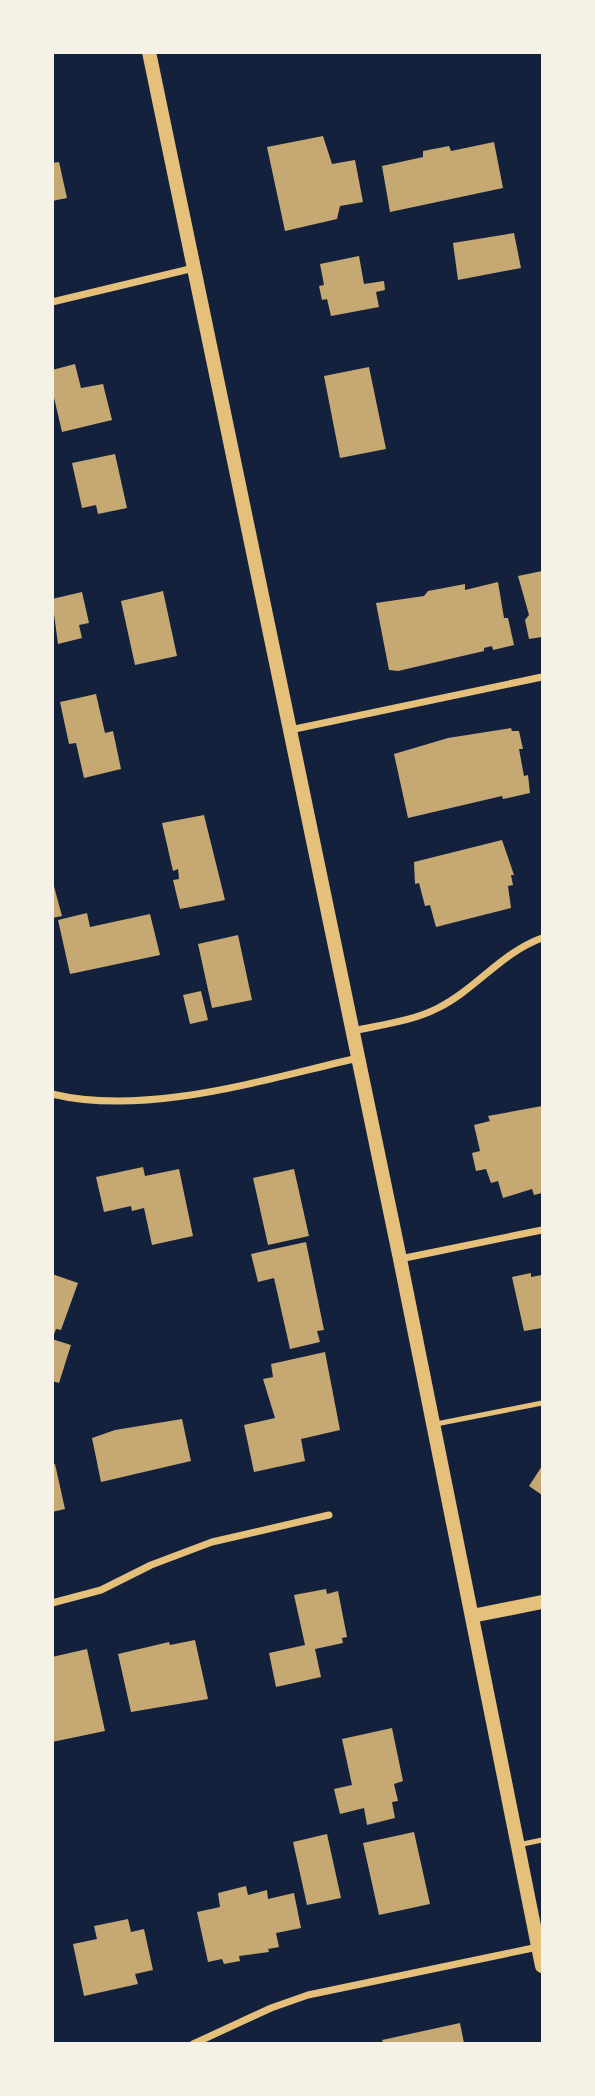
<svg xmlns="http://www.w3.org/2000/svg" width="595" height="2096" viewBox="0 0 595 2096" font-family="Lato,sans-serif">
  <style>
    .building { fill: #c6a872 }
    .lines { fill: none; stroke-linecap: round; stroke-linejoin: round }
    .service { stroke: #e5c07b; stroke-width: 5 }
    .minor { stroke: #e5c07b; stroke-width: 7 }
    .secondary { stroke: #e5c07b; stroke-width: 14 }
  </style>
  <rect width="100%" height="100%" fill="#14213d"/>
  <path class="building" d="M323,136L332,164L355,160L363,202L340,206L337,219L285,231L267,147Z
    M494,142L503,188L390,212L382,166L423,157V151L449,146L451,151Z
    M59,162L67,198L52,201V163Z
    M514,233L521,268L458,280L453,243Z
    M359,256L364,284L384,281L385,290L376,292L379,307L331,316L327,299L322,300L319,286L324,285L320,264Z
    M75,364L81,388L103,384L112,420L62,432L52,389V370Z
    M369,367L386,449L340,458L324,376Z
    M115,454L127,508L98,514L96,505L82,508L72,463Z
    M542,571V637L529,639L525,620L529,615L518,576Z
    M498,582L504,618H508L514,645L493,650L492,646L484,648V651L398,671L389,670L376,603L424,596L428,591L465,584V590Z
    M163,591L177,656L135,665L121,601Z
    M82,592L89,623L79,625L82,638L58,644L52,599Z
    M96,694L105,733L113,731L121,769L84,778L76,743L69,744L60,702Z
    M511,728L512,731H519L523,749H519L524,776L528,775L530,793L503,799L502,796L408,818L394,754L448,738Z
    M204,815L225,900L180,909L173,880L179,879L178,869L173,871L162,823Z
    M502,840L514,875H511L513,885L508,886L511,908L436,927L430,905L425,906L419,883L415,884L414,862Z
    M52,879L62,916L52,918Z
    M87,913L90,927L150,914L160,955L70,974L58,920Z
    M238,935L252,1000L212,1008L198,944Z
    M201,991L208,1020L190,1024L183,995Z
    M542,1106V1193L534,1195L532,1189L503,1198L498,1181L491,1183L486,1169L476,1171L472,1153L480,1151L474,1125L490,1121L488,1116Z
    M143,1167L145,1176L179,1169L193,1236L152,1245L144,1208L132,1211L131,1206L104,1212L96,1177Z
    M294,1169L309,1236L268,1245L253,1178Z
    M306,1242L324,1330L317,1331L320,1342L290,1349L274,1278L258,1282L251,1254Z
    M531,1273V1277L542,1275V1328L524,1331L512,1277Z
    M52,1274L78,1283L61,1330L56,1329L53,1337Z
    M52,1339L71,1345L59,1383L52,1381Z
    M325,1352L340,1430L301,1439L305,1461L254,1472L244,1425L275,1418L263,1379L273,1377L271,1364Z
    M182,1419L191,1461L101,1482L92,1438L115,1430Z
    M55,1464L65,1509L52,1512V1465Z
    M542,1466V1495L529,1486Z
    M326,1589L327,1594L338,1591L347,1637L342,1638L343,1643L315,1649L321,1677L276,1687L269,1653L305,1645L294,1595Z
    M195,1640L208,1699L131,1712L118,1654L169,1642L170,1645Z
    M87,1649L105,1731L52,1742V1657Z
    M392,1728L403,1781L394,1784L398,1801L392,1802L395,1818L367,1825L364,1808L340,1814L334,1789L352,1785L342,1739Z
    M414,1832L430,1904L379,1915L363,1843Z
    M327,1834L341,1898L307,1905L293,1842Z
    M246,1886L248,1895L267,1890L268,1899L294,1893L301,1928L276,1933L279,1947L268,1949L269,1952L239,1956L240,1961L224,1964L222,1959L208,1962L197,1912L220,1907L218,1893Z
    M128,1919L131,1932L144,1929L153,1970L135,1974L138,1984L84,1996L73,1944L97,1939L94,1926Z
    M460,2023L464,2043H383L382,2040Z"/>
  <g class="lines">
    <path class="service" d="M436,1424L542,1403
      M518,1845L542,1840"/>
    <path class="minor" d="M52,302L194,268
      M290,730L542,677
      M353,1031C380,1025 413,1021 438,1008C476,989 501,953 542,938
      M52,1094C147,1117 265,1079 358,1058
      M400,1259L542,1230
      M52,1603L101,1590L151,1565L212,1542L329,1515
      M193,2044L271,2008L308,1995L538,1947"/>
    <path class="secondary" d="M149,52L400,1259L542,1966
      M472,1616L542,1602"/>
  </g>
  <rect width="595" height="2096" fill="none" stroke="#f6f1e7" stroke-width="108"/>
</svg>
